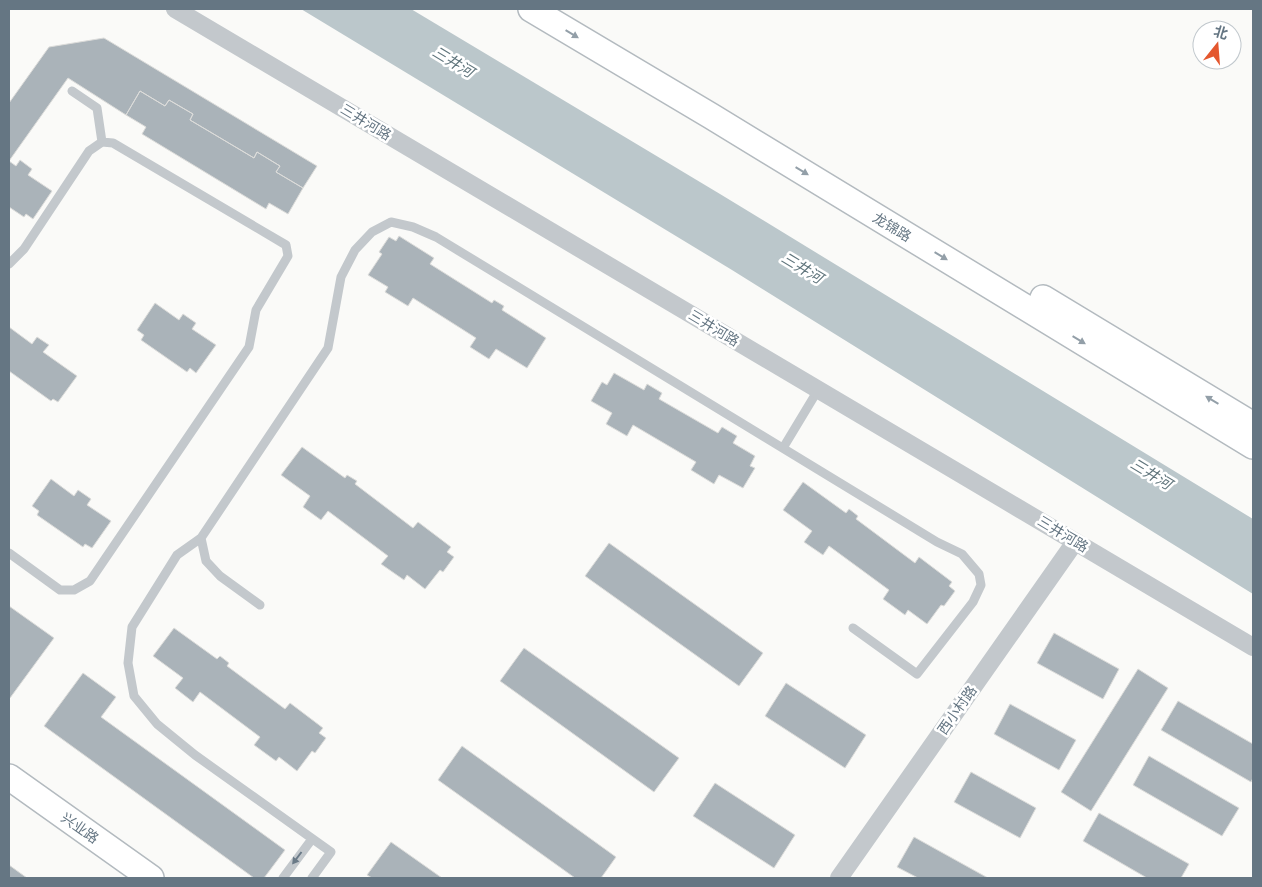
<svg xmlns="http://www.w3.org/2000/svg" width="1262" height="887" viewBox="0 0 1262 887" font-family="'Titillium Web','Noto Sans SC',sans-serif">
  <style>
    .water { fill: #bbc7cb }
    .building { fill: #aab3b9; stroke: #dcdcda }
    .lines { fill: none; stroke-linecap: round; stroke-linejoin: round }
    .secondary-casing { stroke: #b3babf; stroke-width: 28 }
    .lane { stroke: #c3c8cc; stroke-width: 9 }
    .street { stroke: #c3c8cc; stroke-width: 18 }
    .secondary { stroke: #fff; stroke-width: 25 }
    .oneway { fill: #939fa8 }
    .oneway2 { fill: #6a7a87 }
    .labels { text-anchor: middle; stroke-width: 5; stroke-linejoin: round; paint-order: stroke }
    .street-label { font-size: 14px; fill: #657683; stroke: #fff }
    .water-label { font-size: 15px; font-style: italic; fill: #60757c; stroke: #fff }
  </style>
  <rect width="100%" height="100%" fill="#fafaf8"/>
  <path class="water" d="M301,9H411L720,194L1253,519V594L732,270Z"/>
  <path class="building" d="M104,38L317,166L303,188L276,172L280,166L257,152L254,158L190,120L193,114L169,100L165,106L140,91L126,115L68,78L9,161V103L49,47Z
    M140,91L165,106L169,100L193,114L190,120L254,158L257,152L280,166L276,172L303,188L288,214L269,203L266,209L142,134L146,127L126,115Z
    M20,160L32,169L28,175L52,191L33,219L26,214L24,217L9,207V161L16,166Z
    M399,236L434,258L430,264L492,303L494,300L504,306L502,310L546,338L527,368L496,349L489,359L470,347L476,338L413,298L408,306L385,292L388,287L368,275L382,254L379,252L389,237L396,241Z
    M155,303L179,320L183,314L196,323L192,329L216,345L196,373L190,368L187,372L141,340L144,335L137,330Z
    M9,327L32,344L37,337L49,345L43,352L77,376L58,402L53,399L51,401L9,371Z
    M614,373L644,390L647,384L662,393L659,399L718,433L722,427L737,436L733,443L755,456L750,466L755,468L743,488L719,475L714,484L691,470L696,462L633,425L627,436L606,424L612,413L591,401L602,382L607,385Z
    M302,447L345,478L347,475L357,481L355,484L413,528L418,522L451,547L447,552L454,557L443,572L440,570L425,589L407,575L404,580L381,564L388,556L328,511L321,520L303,507L310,496L281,475Z
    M51,479L74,496L78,490L91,499L87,505L111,521L92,548L85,544L83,547L37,515L39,511L32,506Z
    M803,482L846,513L849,509L858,516L856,519L915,563L919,557L952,582L949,586L955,591L944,606L941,605L927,624L908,610L905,615L883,599L889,590L829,546L823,555L804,542L812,531L783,510Z
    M609,543L763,653L739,686L585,576Z
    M9,606L54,638L10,698L9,697Z
    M174,628L217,659L220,656L229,663L227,666L285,709L290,703L323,728L319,733L326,738L315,753L312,751L297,771L279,757L276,761L254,745L260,737L200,692L193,702L175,688L183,678L153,656Z
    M1054,633L1119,669L1103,699L1037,663Z
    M524,648L679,758L654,792L500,681Z
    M1138,669L1168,688L1091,811L1061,792Z
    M83,673L116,697L101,717L285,850L264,878H254L44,726Z
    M786,683L866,735L845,768L765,716Z
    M1178,701L1253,744V778L1251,782L1161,730Z
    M1010,704L1076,740L1059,770L994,734Z
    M462,746L616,857L601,878H575L438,780Z
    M1149,756L1239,808L1222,836L1133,785Z
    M971,772L1036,808L1020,838L954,802Z
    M715,783L795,835L774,868L693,816Z
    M1099,813L1189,864L1181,878H1147L1083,841Z
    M914,837L988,878H918L897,867Z
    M391,842L442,878H372L367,875Z
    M9,865L27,878H9Z"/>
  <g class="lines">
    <defs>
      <path id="secondary" d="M531,9L711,116L1253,446
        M1043,298L1253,425
        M9,777L151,878"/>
    </defs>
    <use href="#secondary" class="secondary-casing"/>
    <path class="lane" d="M72,91L97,108L102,142
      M9,264L24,249L89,151L102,142L113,143L286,245L288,256L256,310L249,347L90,581L74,590H60L9,553
      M783,448L818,390
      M201,538L206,561L220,576L260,605
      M283,878L312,839
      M312,878L331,852L195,755L157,724L134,696L128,663L132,627L177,555L201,538L328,348L341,277L355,250L372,232L391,222L413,227L436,237L937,542L962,554L979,574L981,585L973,602L917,674L853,628"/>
    <path class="street" d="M175,9L1253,647
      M839,878L1075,542"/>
    <use href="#secondary" class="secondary"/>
  </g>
  <defs><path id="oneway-solid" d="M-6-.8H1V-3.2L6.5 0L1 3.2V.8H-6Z" transform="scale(1.25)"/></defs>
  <g class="oneway">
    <use href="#oneway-solid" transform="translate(572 34) rotate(31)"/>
    <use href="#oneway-solid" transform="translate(802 171) rotate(31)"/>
    <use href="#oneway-solid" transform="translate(941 256) rotate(31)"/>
    <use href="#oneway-solid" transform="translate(1079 340) rotate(31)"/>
    <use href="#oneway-solid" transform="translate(1212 400) rotate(-149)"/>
  </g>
  <use class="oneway2" href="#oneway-solid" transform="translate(297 858) rotate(127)"/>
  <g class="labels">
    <g class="street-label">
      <text transform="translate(366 122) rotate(31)" y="5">三井河路</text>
      <text transform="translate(892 227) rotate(31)" y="5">龙锦路</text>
      <text transform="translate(714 328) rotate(31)" y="5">三井河路</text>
      <text transform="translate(1063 534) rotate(31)" y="5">三井河路</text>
      <text transform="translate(957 710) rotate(-55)" y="5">西小村路</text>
      <text transform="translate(80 828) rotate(35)" y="5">兴业路</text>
    </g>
    <g class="water-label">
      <text transform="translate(453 62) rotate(31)" y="5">三井河</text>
      <text transform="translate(802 268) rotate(31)" y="5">三井河</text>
      <text transform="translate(1151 474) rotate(31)" y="5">三井河</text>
    </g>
  </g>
  <rect width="1262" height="887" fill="none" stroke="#657683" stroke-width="20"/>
  <g transform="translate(1217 45) rotate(17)"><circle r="24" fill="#ffffff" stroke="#c1c8cd"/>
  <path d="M0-4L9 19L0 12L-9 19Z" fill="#e4572e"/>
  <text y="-8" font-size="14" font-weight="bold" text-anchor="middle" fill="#657683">北</text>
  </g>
</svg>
